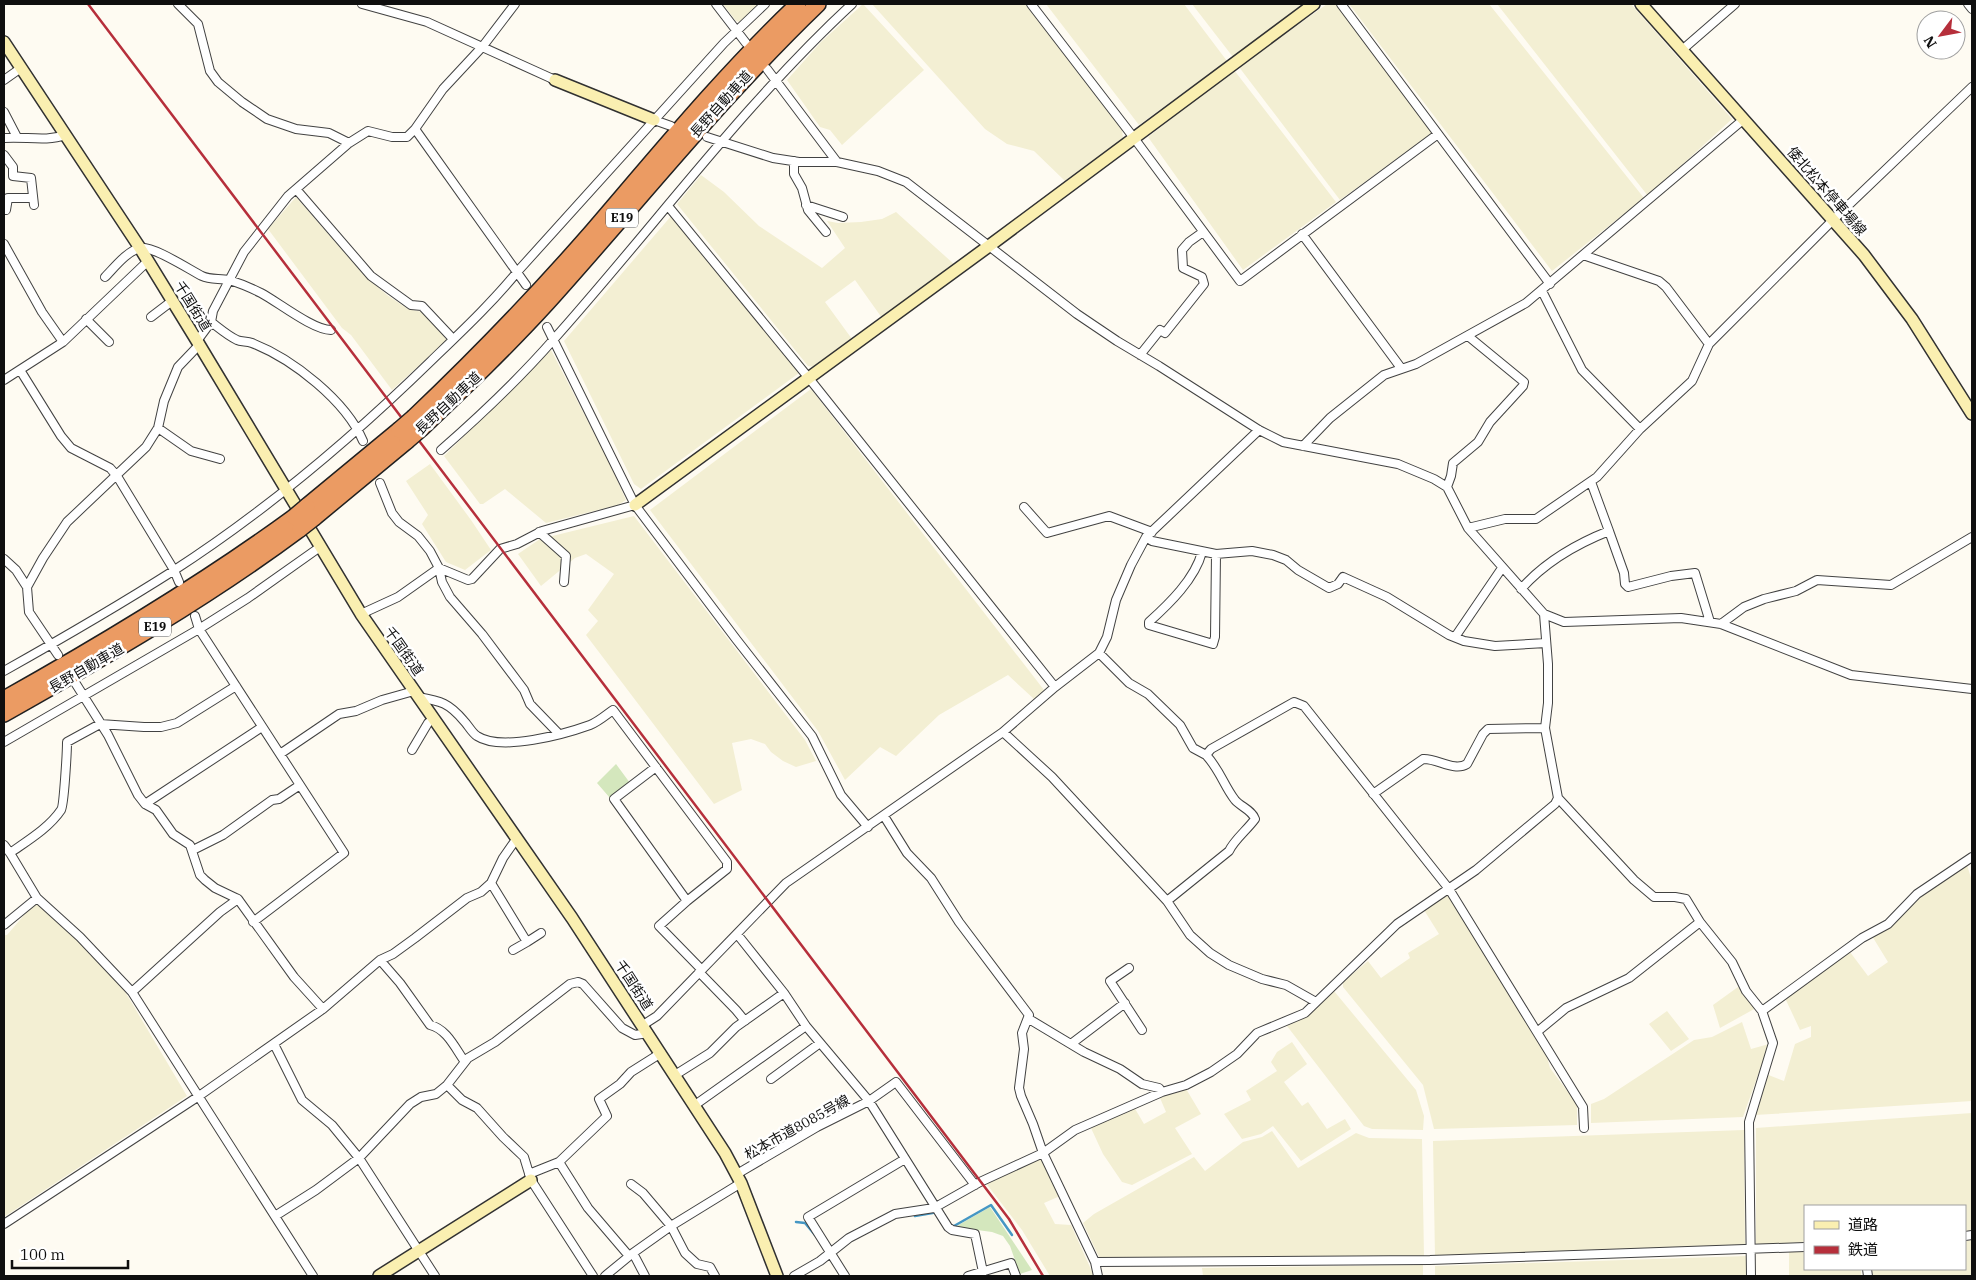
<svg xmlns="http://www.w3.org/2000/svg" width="1976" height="1280" viewBox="0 0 1976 1280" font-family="'IBM Plex Serif','Noto Sans JP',serif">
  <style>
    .farmland { fill: #f3efd3 }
    .green { fill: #d4e7bd }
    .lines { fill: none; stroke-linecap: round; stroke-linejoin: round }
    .stream { stroke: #4597c4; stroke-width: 2.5 }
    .street-casing { stroke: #424242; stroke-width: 10 }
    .secondary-casing { stroke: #313131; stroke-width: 14 }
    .highway-casing { stroke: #202020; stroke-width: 18 }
    .street { stroke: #fff; stroke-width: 8 }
    .secondary { stroke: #faefb1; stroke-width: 11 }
    .highway { stroke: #eb9b63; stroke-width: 15 }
    .rail { stroke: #b62f3b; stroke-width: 2.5 }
    .highway-bridge-casing { stroke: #202020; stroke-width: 18; stroke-linecap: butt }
    .highway-bridge { stroke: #eb9b63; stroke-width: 15 }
    .labels { text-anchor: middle; stroke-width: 5; stroke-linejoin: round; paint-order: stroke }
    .shield { fill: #fff; stroke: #575757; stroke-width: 1 }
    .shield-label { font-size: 12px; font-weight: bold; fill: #0f0f0f }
    .street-label { font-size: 14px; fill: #0f0f0f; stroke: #fff }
  </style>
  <rect width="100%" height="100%" fill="#fefbf2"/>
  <path class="farmland" d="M723,4H758L740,22L736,21Z
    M863,4L924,70L842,145L830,130L820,127L787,80L821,42Z
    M872,4H1025L1122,130L1123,138L1065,181L1034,151L1007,144L985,129Z
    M1046,4H1184L1227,61L1139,125Z
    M1192,4H1306L1233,57Z
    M1327,4H1336L1432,133L1340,200L1239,67Z
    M1349,4H1489L1644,198L1552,271Z
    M1497,4H1631L1732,119L1648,196Z
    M1234,70L1336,202L1243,270L1148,137Z
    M701,175L724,192L759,226L822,268L845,248L827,221L838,223L861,222L882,219L896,212L955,265L882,318L855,280L825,302L852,339L814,367L808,366L677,204Z
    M296,197L364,275L387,295L408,309L422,312L447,340L392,390L351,335L342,328L268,229Z
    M672,215L799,373L641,489L634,484L564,341Z
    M551,350L610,464L626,500L618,505L546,523L505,489L483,504H480L444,456Z
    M811,389L1044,690L1034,699L1008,675L939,715L896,756L880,747L845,780L818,731L650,510Z
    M430,464L471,520L491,550L465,570L446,562L422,524L428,515L406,481Z
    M634,516L805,740L816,761L796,767L783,761L771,752L765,744L751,739L732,743L742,790L714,804L586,635L598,621L588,610L614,574L586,554L575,558L541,586L518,554L540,539Z
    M1967,865L1972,881V1101L1755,1115L1766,1074L1784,1081L1795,1044L1811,1037V1026L1800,1030L1785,998L1850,952L1868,976L1888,962L1872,936L1890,927L1921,897Z
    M1449,894L1546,1053L1550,1068L1577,1104V1125L1434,1129L1423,1085L1343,987V982L1368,961L1381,978L1410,958L1408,953L1439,934L1424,910Z
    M37,900L117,978L187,1096L4,1217V935H7Z
    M1738,987L1756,1008L1720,1028L1713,1005Z
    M1334,991L1416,1090L1424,1116L1423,1130L1372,1129L1364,1126L1287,1026L1288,1023L1307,1015Z
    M1667,1011L1689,1039L1671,1051L1649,1024Z
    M1742,1022L1751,1049L1769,1044L1743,1117L1591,1123V1104L1604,1099L1694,1040L1712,1037Z
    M1292,1042L1307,1064L1284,1082L1302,1106L1308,1102L1327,1129L1345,1119L1351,1129L1301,1161L1273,1126L1261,1134L1242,1139L1224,1114L1251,1100L1246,1091L1277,1071L1271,1062L1277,1052Z
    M1185,1087L1201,1114L1175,1128L1192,1154L1132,1185L1122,1182L1103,1154L1091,1128L1134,1107L1144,1124L1166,1112L1160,1098Z
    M1972,1113V1230L1965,1231V1206H1805V1242L1756,1245V1128Z
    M1744,1130L1745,1246L1435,1257L1433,1141Z
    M1272,1131L1298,1168L1356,1133L1369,1138L1422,1139L1424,1257H1099L1083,1223L1094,1214L1194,1157L1205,1171L1243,1142L1262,1137Z
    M1042,1158L1060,1196L1044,1203L1055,1224L1071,1225L1094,1276H1050L1022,1230L985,1182Z
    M1972,1240V1276H1873L1872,1269H1965V1241Z
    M1789,1251H1805V1269H1861V1276H1789Z
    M1747,1256V1276H1435V1266Z
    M1423,1265V1276H1203L1202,1268Z"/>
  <path class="green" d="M616,764L630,783L610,798L597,783Z
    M990,1207L1032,1270L1020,1274L1010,1246L1003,1236L992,1232L955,1227Z"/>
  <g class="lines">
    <path class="stream" d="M913,1213L915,1216L938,1212
      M796,1222L805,1223L815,1235L816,1234
      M950,1226H954L991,1205L1012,1235"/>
    <defs>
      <path id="street" d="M178,4L198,24L210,71L218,82L242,102L267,119L296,129L329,133L349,143
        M362,4L427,22L555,80
        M716,4L746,43
        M1031,4L1134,138L1240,281L1438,134
        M1341,4L1550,284
        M1968,4L1972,9
        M1682,50L1735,4
        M767,69L837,162
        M4,80L21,68
        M4,112L17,137
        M654,120L671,126
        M415,129L526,285
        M707,137L773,158L799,162H837L878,171L906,182L1077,314L1117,341L1159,366L1259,430L1283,442L1398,464L1434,479L1447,487L1468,528L1544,614L1564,622L1681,618L1721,624L1851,675L1972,689
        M4,138C24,136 46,142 65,135
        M4,155L13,167V176L31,178L34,205
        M794,161V174L802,188L808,210L826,232
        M296,189L371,276L411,305L422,306L453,339
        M806,205L843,217
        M668,206L808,377L1055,687
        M6,210L8,198H33
        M1302,234L1401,368
        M4,244L42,312L63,342
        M1583,255L1659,281L1666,287L1709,344
        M105,277C114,268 127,251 140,248C152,245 190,270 202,276C210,280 220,278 229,280C239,283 251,288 261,293C278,302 313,330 331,330
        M1542,291L1582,370L1640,429
        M151,317L172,301
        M86,319L109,342
        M211,322C219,328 228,336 237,340C241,342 247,341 252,343C293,359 346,401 363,441
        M547,327L635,505L736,639L812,736L841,795L868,827
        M197,341L211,322L213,311L244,252L288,196L349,143L368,131L392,137H407L415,129L443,89L483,46L515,4
        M1140,355L1160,330L1165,333L1204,284L1202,277L1183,268L1182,250L1189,242L1203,232
        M20,370L61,436L71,448L110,468L117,476L174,570L179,582
        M4,380L63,342L148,261
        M158,428L191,451L220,459
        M1303,446L1330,418L1384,375L1416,364L1526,303L1744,119
        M441,450C481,415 519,379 554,339C654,227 742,106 852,4
        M1591,482L1609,531
        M380,483L392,513L399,522L418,536L430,551L439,568L442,582L450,597L482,634L524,690L530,704L558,733
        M1447,487L1451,476L1453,463L1478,442L1490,422L1523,386L1524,382L1468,336
        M1024,507L1047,533L1109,516L1152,532
        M1468,528L1505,519H1536L1597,477L1640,429L1692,381L1709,344L1833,220L1972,87
        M539,532L566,556L564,582
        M1146,537L1152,541L1216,554L1252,551L1273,555L1286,560L1298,570L1329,588L1338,584L1343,577L1387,597L1449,635L1464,641L1495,646L1546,643
        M1202,552C1195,579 1169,604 1149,622V625L1213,644L1215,637L1216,554
        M4,559L16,570L27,587L29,612L58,655
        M27,587L43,558L67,522L146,447L158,428L164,401L178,367L200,344
        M1521,589C1545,562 1576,544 1609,531L1624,573L1625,584L1628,587L1671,576L1695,573L1710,622
        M361,614L398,597L439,568L468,580L472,579L500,549L517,544L542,531L635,505
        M195,616L199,629L344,853L253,922
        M1721,624L1744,607L1764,599L1796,591L1817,580L1891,585L1972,537
        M1455,637L1502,568
        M1099,653L1129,683L1148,694L1180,725L1193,748L1206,755L1211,749L1294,702L1304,706L1449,889L1583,1107L1584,1128
        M4,671C61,639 118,606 173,571C266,511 352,438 431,361C461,332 491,304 518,271L724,43L765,4
        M76,684L108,735L138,795L145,804L156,810L173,834L190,845L200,875L205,880L215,888L238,899L294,977L323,1009
        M418,697C441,701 449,703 464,721C468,725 472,733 477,736C501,752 565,734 590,725C598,722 606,715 613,710L727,862V869L687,901L659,926L701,969
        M1003,732L1052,777L1167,901L1190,935L1210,953L1229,965L1262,979L1286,985L1316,1002
        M4,742L199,629L248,598L320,547
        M412,750L428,723L433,719
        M280,754L339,714L356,711L382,700L414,691
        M656,767L614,799L687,901
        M1373,794L1423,759C1437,758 1454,772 1467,764L1483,734L1488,729L1545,728
        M1558,798L1634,880L1654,897H1675L1686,899L1700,922L1732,962L1746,991L1762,1011L1773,1043L1749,1122L1751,1276
        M145,804L262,727
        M884,816L907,853L931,878L959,922L1029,1015L1022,1033L1024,1049L1019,1088L1021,1096L1033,1124L1043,1153L1095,1262L1098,1276
        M4,845L10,853L37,898L80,937L132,992L313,1276
        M193,850L223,835L272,800L279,799L300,785
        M10,853C27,841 49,828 61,810C64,806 67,751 67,742L100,724L144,727H161L177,723L236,686
        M491,883L527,942L513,950
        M1167,901L1229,851C1234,840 1247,830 1255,819C1252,810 1241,807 1235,800C1224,786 1220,770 1206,755
        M4,925L37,898
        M737,934L784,993L806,1026L869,1101L948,1227L952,1230L975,1234L983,1272
        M527,942L541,933
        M380,960L400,983L430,1025C447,1029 455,1048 465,1062
        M1129,968L1110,981L1142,1030
        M699,972L736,1010L745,1021
        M132,992L220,912L238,899
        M1762,1011L1862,938L1888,924L1917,894L1972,857
        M1029,1019L1084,1052L1120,1069L1142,1084L1159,1088L1162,1092
        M643,1025L657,1016L786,883L1003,732L1055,687L1099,653L1107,637L1116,600L1131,565L1146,537L1259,430
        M1537,1032L1566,1008L1629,978L1700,922
        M274,1044L302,1100L332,1125L359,1158L435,1276
        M1071,1044L1125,1003
        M675,1075L710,1053L736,1027L784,993
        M771,1079L820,1043
        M447,1085L462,1100L477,1108L503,1137L524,1157L531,1180L593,1276
        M695,1105L806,1026
        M559,1162L588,1208L629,1256
        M529,1174L559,1162L607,1116L599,1099L620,1084L631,1072L661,1053
        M737,1174L817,1127L869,1101L896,1082L975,1185
        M631,1184L643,1193L671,1226L685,1253L697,1264L710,1267L715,1276
        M275,1216L316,1190L359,1158L410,1104L421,1097L436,1094L447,1085L468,1058L495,1042L570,984L578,982L583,984L622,1028L635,1035L648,1033
        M4,1224L199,1096L323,1009L380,960L393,954L415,938L467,898L481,892L491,883L503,858L517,838
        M1965,1236L1972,1235
        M633,1253L645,1276
        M1095,1262L1430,1260L1805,1247
        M1867,1269L1868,1276
        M605,1276L633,1253L671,1226L741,1183
        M794,1276L820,1261L849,1238L895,1214L934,1208L980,1182L1043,1153L1075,1130L1162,1092L1186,1085L1211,1072L1237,1054L1257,1033L1305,1013L1397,924L1476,870L1555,804L1558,798L1545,728L1548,703V664L1544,614
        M845,1276L808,1217L905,1159
        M968,1276L1011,1263L1016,1276"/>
      <path id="secondary" d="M1641,4L1864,255L1912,319L1972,414
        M4,42L140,248L197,341L361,614L572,918L725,1153L741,1183L777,1276
        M555,80L654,120
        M635,505L989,246L1314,4
        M379,1276L531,1180"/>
      <path id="highway" d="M414,417C475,359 534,298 590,234C657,156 723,75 798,4
        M422,428C465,387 508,346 548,302C638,202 721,97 818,4
        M307,506L399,430
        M314,518L407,441
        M4,699C104,643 201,585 294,517
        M4,714C105,657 206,599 300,529"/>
    </defs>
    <use href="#street" class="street-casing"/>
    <use href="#secondary" class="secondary-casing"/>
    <use href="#highway" class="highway-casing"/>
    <use href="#street" class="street"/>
    <use href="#secondary" class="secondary"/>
    <use href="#highway" class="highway"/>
    <path class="rail" d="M88,4L1009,1219L1043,1276"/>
    <defs>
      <path id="highway-bridge" d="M399,430L414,417
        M407,441L422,428
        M294,517L307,506
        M300,529L314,518"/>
    </defs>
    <use href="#highway-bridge" class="highway-bridge-casing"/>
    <use href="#highway-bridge" class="highway-bridge"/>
  </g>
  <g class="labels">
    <g class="shield">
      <rect x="606" y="208.5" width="32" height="19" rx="4"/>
      <rect x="139" y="617.5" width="32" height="19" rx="4"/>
    </g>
    <g class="shield-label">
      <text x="622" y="222">E19</text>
      <text x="155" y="631">E19</text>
    </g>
    <g class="street-label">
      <text transform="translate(721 104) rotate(-48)" y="5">長野自動車道</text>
      <text transform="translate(1827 191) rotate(49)" y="5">倭北松本停車場線</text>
      <text transform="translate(193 306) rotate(58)" y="5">千国街道</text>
      <text transform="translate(448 403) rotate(-43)" y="5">長野自動車道</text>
      <text transform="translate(404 651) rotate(55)" y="5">千国街道</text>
      <text transform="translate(86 668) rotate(-30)" y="5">長野自動車道</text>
      <text transform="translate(634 985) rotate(57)" y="5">千国街道</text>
      <text transform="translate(797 1127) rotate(-29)" y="5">松本市道8085号線</text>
    </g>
  </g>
  <rect width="1976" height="1280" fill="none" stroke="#0f0f0f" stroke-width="10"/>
  <rect x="1804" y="1205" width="162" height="65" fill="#ffffff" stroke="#9f9f9f"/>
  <rect x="1814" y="1221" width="25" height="8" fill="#faefb1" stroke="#9f9f9f"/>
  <text x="1848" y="1230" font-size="15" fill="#0f0f0f">道路</text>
  <rect x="1814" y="1246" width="25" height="8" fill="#b62f3b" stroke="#9f9f9f"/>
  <text x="1848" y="1255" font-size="15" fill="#0f0f0f">鉄道</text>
  <g transform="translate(1941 35) rotate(238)"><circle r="24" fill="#ffffff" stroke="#9f9f9f"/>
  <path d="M0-4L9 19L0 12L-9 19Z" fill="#b62f3b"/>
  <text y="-8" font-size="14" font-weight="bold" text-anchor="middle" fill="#0f0f0f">N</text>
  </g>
  <path d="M12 1260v8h116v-8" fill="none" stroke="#0f0f0f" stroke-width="2.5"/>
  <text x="20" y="1260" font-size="15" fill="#0f0f0f" stroke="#ffffff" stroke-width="4" paint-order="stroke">100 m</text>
</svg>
